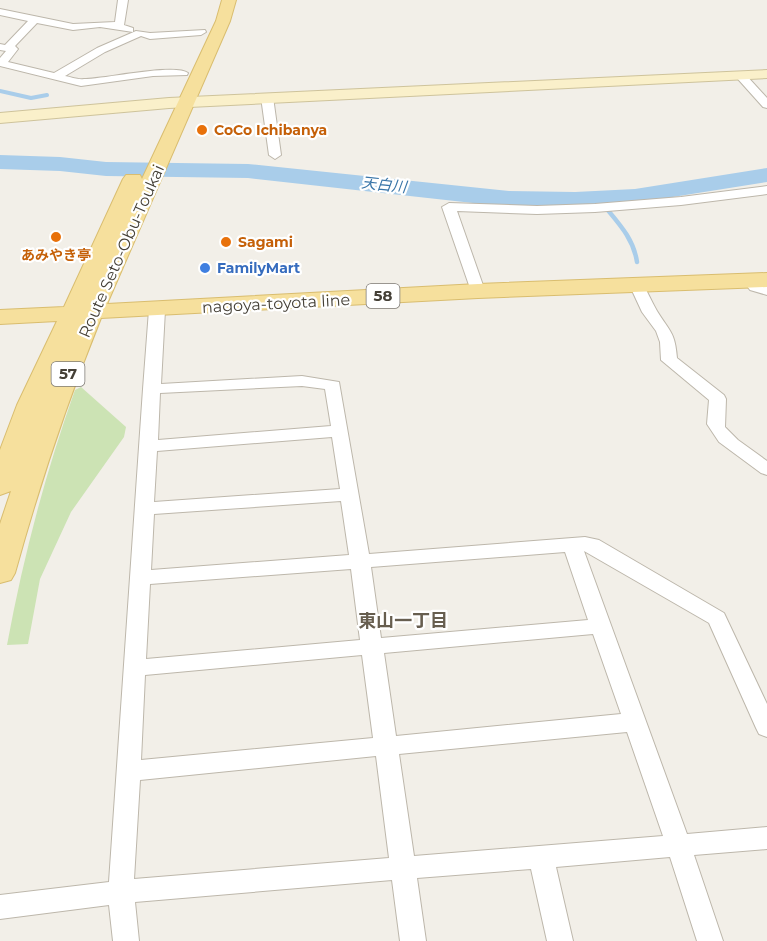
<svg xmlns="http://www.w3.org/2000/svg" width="767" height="941" viewBox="0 0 767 941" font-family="Montserrat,'Noto Sans JP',sans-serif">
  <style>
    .green { fill: #cce3b4 }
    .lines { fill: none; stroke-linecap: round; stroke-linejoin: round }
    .stream-far1 { stroke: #a9cdea; stroke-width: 4 }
    .stream { stroke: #a9cdea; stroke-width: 4.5 }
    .river { fill: #a9cdea; fill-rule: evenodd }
    .street-casing { stroke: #bdb7ab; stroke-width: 2 }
    .secondary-casing { stroke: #cec39b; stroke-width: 2 }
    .primary-casing { stroke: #d9bd6f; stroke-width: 2 }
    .street { fill: #fff; fill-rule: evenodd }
    .secondary { fill: #faf0ca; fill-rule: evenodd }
    .primary { fill: #f6e09d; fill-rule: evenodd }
    .food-dot { fill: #e8710a; stroke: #fff; stroke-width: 2 }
    .shop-dot { fill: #3f7fe0; stroke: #fff; stroke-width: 2 }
    .labels { text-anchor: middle; stroke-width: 4.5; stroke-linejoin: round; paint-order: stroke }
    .far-food-label { font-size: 14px; font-weight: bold; fill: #c56008; stroke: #fff; text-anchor: start }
    .far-shop-label { font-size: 14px; font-weight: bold; fill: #366cbe; stroke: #fff; text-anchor: start }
    .far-water-label { font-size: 15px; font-style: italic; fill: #3975a8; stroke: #fff }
    .shield { fill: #fff; stroke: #7d7973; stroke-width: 1.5 }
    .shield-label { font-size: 15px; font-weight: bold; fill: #454037 }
    .street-label { font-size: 16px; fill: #454037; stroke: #fff }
    .neighbourhood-label { font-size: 18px; font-weight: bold; fill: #675e4f; stroke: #fff }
  </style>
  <rect width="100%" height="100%" fill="#f2efe8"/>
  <path class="green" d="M81,387L126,427L124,437L71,512L40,579L28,644L7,645C23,558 45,474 75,390Z"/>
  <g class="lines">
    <path class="stream-far1" d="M0,91L31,98L47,95"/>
    <path class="stream" d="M598,198C614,219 633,235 637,262"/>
    <path class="river" d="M0,155L60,157L106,162L248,164L509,191L575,192L635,189L767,168V182L635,203L575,208L509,207L248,178L106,176L60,171L0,169Z"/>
    <defs>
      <path id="street" d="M118,0H128L124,25L133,28V32L100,27L73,30L37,23L15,46L18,49L8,62L54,73L97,48L136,31L150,33L205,30L206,32L201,35L150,39L141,36L105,52L65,76C71,77 78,80 84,79C105,79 175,63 188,73L187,75L153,76L81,86L0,66V58L6,51L0,50V44L5,45L28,21L0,15V9L73,24L115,22Z
        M741,73L745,74L767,98V108L763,107L737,78V74Z
        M267,94L273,97L281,155L275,159L269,155L261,97Z
        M767,186V194L681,205L595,212L537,214L457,211L485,291L478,295L471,291L442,207L449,203L537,206L595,204L681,197Z
        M750,277L767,286V295L750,290L743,281Z
        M636,280L641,281C647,290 651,301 657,311C670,332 675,332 677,358L724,395L726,399L725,427L738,440L767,461V475L761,473L719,442L707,424L709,400L661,360L660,342L656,331L642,312L629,284Z
        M157,305L165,310L161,384L302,376L339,382L369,554L585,537L599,540L724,613L767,704V737L759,734L756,728L709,623L584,551L687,834L767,827V849L694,855L723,941H697L670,857L556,867L573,941H547L531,869L417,878L426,941H400L392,880L135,902L139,941H113L109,905L0,919V895L109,882L143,389L149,310ZM302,386L325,389L331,426L158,440L160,393ZM332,437L340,489L154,502L157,451ZM341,501L349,555L151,570L154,514ZM565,552L588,620L381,638L371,567ZM351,569L360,640L146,659L150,584ZM593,634L621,714L396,736L384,653ZM362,655L373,738L141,760L145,675ZM627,732L663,836L414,856L399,754ZM376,756L389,858L134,879L140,780Z"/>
      <path id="secondary" d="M767,70V78L169,108L0,123V113L169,98Z"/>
      <path id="primary" d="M222,0H236L230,21L107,304L478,284L767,273V287L478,298L101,318C67,402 39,486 15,573L11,580L0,583V524L11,491L0,495V450L17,405L57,321L0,324V310L64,307L123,179L126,175H140L142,179L216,21Z"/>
    </defs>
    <use href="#street" class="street-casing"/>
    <use href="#secondary" class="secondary-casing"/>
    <use href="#primary" class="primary-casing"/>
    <use href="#street" class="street"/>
    <use href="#secondary" class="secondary"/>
    <use href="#primary" class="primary"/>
  </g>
  <g class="food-dot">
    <circle cx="202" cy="130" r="6"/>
    <circle cx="56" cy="237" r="6"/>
    <circle cx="226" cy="242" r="6"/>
  </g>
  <circle class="shop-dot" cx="205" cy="268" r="6"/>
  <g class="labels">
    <g class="far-food-label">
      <text x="214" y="135">CoCo Ichibanya</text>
      <text x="238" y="247">Sagami</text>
      <text x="56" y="260" text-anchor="middle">あみやき亭</text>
    </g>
    <g class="far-shop-label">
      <text x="217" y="273">FamilyMart</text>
    </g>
    <g class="far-water-label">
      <text transform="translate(384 185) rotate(6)" y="5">天白川</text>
    </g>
    <g class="shield">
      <rect x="366.5" y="284" width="33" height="24" rx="4.5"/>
      <rect x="51.5" y="362" width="33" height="24" rx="4.5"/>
    </g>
    <g class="shield-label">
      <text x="383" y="301">58</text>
      <text x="68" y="379">57</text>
    </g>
    <g class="street-label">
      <text transform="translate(121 251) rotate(-66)" y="6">Route Seto-Obu-Toukai</text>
      <text transform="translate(276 303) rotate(-3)" y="6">nagoya-toyota line</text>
    </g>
    <g class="neighbourhood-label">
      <text x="403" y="627">東山一丁目</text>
    </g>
  </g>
</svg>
